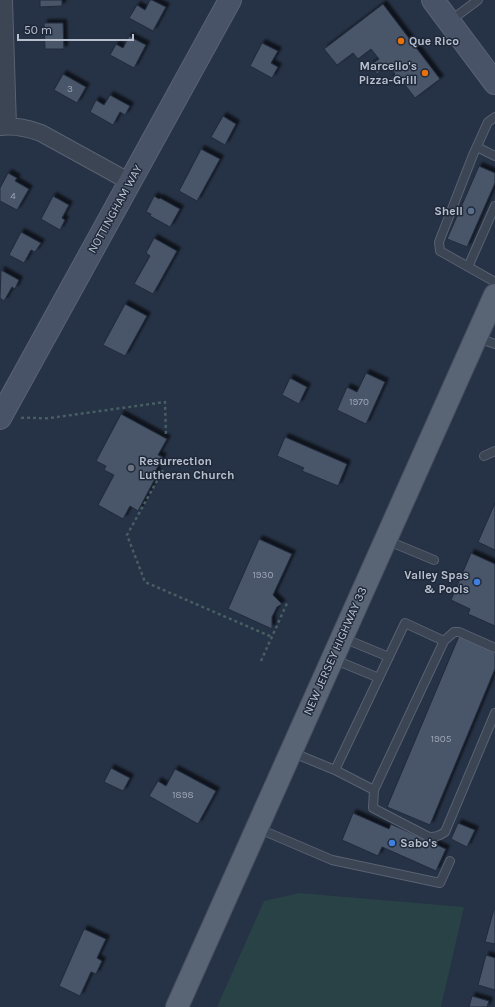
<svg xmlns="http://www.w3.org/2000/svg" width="495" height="1007" viewBox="0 0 495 1007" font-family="Karla,sans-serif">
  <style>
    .green { fill: #284246 }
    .building { fill: #485469; stroke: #212b3c; filter: url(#shadow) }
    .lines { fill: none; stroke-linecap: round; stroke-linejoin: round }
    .lane-casing { stroke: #596272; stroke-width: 10 }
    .street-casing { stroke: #596272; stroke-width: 18 }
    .secondary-casing { stroke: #596272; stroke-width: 24 }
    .primary-casing { stroke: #444d5e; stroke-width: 24 }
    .path { stroke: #475e62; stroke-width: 2.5; stroke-dasharray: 3 3; stroke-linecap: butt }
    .lane { stroke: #3b4554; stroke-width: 8 }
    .street { stroke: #3b4554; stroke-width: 16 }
    .secondary { stroke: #495368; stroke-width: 22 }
    .primary { stroke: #596474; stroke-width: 22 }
    .food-dot { fill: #e8710a; stroke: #1f293a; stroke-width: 1.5 }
    .service-dot { fill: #5c6f8a; stroke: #1f293a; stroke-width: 1.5 }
    .worship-dot { fill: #6b7280; stroke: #1f293a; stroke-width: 1.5 }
    .shop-dot { fill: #3f7fe0; stroke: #1f293a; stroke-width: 1.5 }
    .labels { text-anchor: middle; stroke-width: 3; stroke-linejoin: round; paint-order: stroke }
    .number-label { font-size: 10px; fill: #9ca5b5 }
    .poi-label { font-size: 12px; font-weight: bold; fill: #b8c0ce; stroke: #1f293a; text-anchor: start }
    .street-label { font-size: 12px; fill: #b8c0ce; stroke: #1f293a }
  </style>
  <defs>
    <filter id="shadow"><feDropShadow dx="3.5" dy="-3.5" stdDeviation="1" flood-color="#0009"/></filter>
  </defs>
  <rect width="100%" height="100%" fill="#263245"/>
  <path class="green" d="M299,893L464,907L441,1007H217L264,901Z"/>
  <path class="building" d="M40,0H62V6L40,7Z
    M150,0H152L166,7L153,31L129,18L137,5L145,10Z
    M383,4L440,79L415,98L402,81L395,86L390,79L395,74L389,65L377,74L370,65L379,59L371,49L358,59L353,53L337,65L324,49Z
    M44,23H63L64,49H45Z
    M129,36L146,45L134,68L110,55L116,44L123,48Z
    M262,43L278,51L271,63L278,67L272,78L250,66Z
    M63,74L86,87L77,103L54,90Z
    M110,95L130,106L125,115L120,112L113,125L90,112L96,100L104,105Z
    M223,116L236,124L225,145L211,137Z
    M201,149L220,159L197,201L179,191Z
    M479,166L495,173V183L467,247L447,239Z
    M8,173L17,178L15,181L29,189L17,210L0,201V188Z
    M53,196L69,205L62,218L65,220L60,230L41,219Z
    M154,196L159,199L160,198L180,209L170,227L150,216L151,214L146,212Z
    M21,232L41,243L35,252L31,250L24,263L9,255Z
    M154,238L177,251L153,294L134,284L150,256L146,253Z
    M1,270L19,280L15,289L12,287L4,301L0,298Z
    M125,304L147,316L125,356L103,345Z
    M366,373L385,382L366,424L337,410L347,387L357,392Z
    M290,378L307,387L299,404L282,395Z
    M121,414L167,439L158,455L163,457L155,472L158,473L138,511L130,506L123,519L98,505L114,475L104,470L106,466L96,461Z
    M285,437L347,464L338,486L302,471L304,468L277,456Z
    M495,503V550L478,542Z
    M259,539L292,554L273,595L282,604L277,607L272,617V629L228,609Z
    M471,553L495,564V626L468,614L470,609L451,600Z
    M459,636L495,651V669L430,825L387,807Z
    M111,768L130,778L123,791L104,782Z
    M175,769L216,791L198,824L149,796L158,781L166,786Z
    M353,813L389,829L391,824L446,849L436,871L382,847L378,856L342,840Z
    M458,823L475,830L467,847L451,839Z
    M494,909H495V944L485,942Z
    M84,929L106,939L97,958L102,961L96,974L91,972L80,996L59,986Z
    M486,955L495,958V990L478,985Z
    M472,996L489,1001L487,1007H469Z"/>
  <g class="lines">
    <defs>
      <path id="lane" d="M450,21L478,0
        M495,117L488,122L473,155L439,242L440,251L495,282
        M477,147L495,156
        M468,267L495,206
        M477,338L495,344
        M484,456L495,451
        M386,540L434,560
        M343,638L389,657
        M444,641L454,632H459L495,648
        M333,659L379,678
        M291,752L335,770L374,790L444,641L405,623L335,770
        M374,790L373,808L429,837C436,837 439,836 445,832L495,713
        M257,828L332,860L440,883L450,861"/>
      <path id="street" d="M4,0L8,126
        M0,127C15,125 27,128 41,133L130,182"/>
      <path id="secondary" d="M433,0L495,83
        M0,418L230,0"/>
      <path id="primary" d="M177,1007L495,295"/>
    </defs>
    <use href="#lane" class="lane-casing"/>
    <use href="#street" class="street-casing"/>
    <use href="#secondary" class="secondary-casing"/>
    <use href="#primary" class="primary-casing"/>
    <path class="path" d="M21,418C31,417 40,419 50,418L165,402L166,436
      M163,470L127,535L145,582L272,637
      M261,661L288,601"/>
    <use href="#lane" class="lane"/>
    <use href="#street" class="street"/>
    <use href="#secondary" class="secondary"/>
    <use href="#primary" class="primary"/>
  </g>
  <g class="food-dot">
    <circle cx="401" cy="41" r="4"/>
    <circle cx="425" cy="73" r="4"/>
  </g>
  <circle class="service-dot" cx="471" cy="211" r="4"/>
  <circle class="worship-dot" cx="131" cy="468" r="4"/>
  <g class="shop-dot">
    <circle cx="477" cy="582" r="4"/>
    <circle cx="392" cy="843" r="4"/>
  </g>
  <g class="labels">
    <g class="number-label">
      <text x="70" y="92">3</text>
      <text x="13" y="199">4</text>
      <text x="359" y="405">1970</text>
      <text x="263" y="578">1930</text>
      <text x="441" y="742">1905</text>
      <text x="183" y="798">1898</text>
    </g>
    <g class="poi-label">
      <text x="409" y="45">Que Rico</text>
      <text x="417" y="70" text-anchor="end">Marcello's<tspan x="417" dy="14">Pizza-Grill</tspan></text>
      <text x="463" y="215" text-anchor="end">Shell</text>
      <text x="139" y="465">Resurrection<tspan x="139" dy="14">Lutheran Church</tspan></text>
      <text x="469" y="579" text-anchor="end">Valley Spas<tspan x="469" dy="14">&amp; Pools</tspan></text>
      <text x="400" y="847">Sabo's</text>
    </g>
    <g class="street-label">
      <text transform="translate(115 209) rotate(-61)" y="4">NOTTINGHAM WAY</text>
      <text transform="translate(335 651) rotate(-66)" y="4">NEW JERSEY HIGHWAY 33</text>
    </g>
  </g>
  <path d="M18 34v6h115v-6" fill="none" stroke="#b8c0ce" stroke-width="2"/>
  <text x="24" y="34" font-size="12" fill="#b8c0ce" stroke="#1f293a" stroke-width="3" paint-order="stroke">50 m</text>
</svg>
